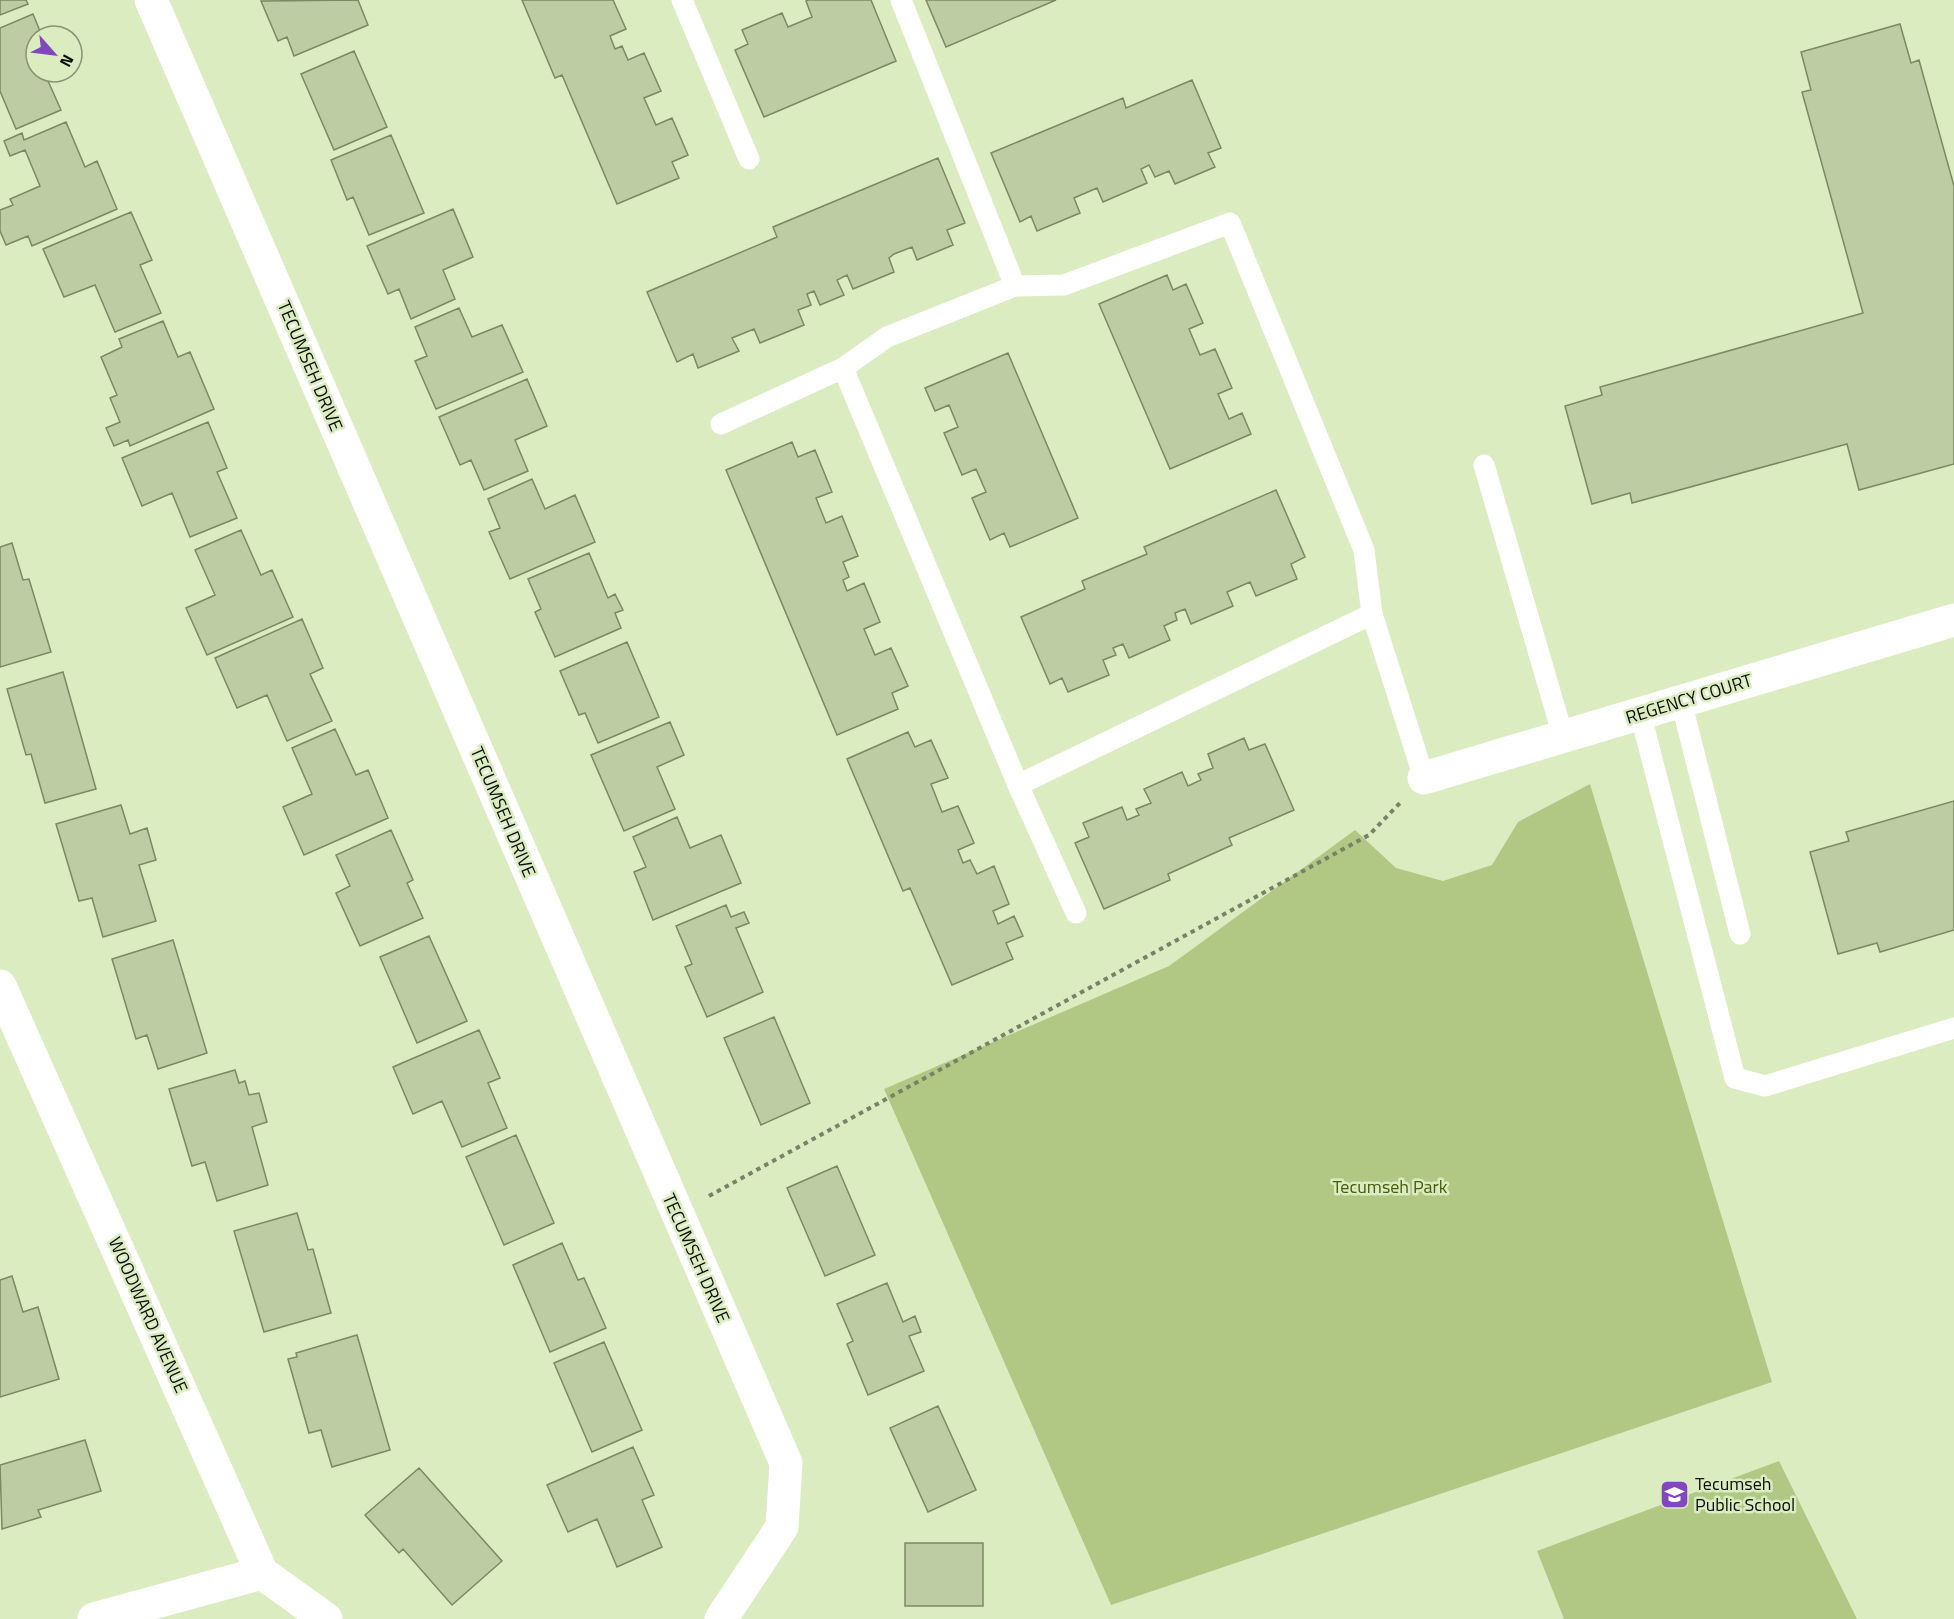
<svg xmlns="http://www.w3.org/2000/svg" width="1954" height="1619" viewBox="0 0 1954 1619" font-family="'Titillium Web',sans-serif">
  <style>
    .green { fill: #b1c884 }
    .building { fill: #bdcca2; stroke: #7b8962; stroke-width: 1.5 }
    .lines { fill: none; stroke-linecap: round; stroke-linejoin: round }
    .path { stroke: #788267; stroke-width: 4; stroke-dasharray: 4.5 4.5; stroke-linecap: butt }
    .service { stroke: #fff; stroke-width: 21 }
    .minor { stroke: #fff; stroke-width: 33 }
    .labels { text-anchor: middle; stroke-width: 5; stroke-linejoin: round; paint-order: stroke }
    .street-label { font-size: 18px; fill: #090d02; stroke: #dcecc1 }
    .park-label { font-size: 18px; fill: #475b09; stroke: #dcecc1 }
    .poi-label { font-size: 18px; fill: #090d02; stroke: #dcecc1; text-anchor: start }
  </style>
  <rect width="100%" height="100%" fill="#dcecc1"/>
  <path class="green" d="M1590,784L1772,1382L1111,1605L884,1089L1169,966L1355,830L1396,868L1443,881L1492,865L1518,822Z
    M1779,1461L1857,1619H1564L1537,1551Z"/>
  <path class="building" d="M0,0H26L28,4L0,15Z
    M358,0L368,25L294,56L287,37L278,41L261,1Z
    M522,0H613L626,29L610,36L615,49L622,46L628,60L644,53L661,91L644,98L656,125L672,118L688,155L672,162L679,178L617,204L562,75L555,78Z
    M808,0H871L896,61L764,117L735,50L748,44L742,30L782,13L788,27L812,17L806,1Z
    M926,0H1056L946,47Z
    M33,14L42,36H36V72H44L61,110L16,129L0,91V28Z
    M1900,24L1911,63L1919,60L1954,186V464L1859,490L1847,444L1632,503L1630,493L1592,504L1565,406L1602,395L1600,387L1863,313L1802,92L1811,90L1801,52Z
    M354,51L387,127L334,150L301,74Z
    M1192,80L1221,148L1208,153L1215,167L1175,184L1169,171L1155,177L1149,165L1141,169L1147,183L1103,202L1097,188L1074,198L1080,213L1037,231L1031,216L1020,222L991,153L1123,98L1126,108Z
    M66,122L85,167L97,161L117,209L32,246L28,236L6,245L0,231V210L13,205L10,199L40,186L25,150L10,156L4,141L22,133L24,140Z
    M391,135L424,213L369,235L353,197L347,200L331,160Z
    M938,158L965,223L947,230L953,245L917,260L912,247L894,254L889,258L894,272L853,289L847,275L837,280L844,295L820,305L814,291L807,294L811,305L798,310L804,325L760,343L754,329L732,338L739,351L698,368L693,354L677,362L647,292L777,237L773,227Z
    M453,209L473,257L443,270L455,299L411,319L399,289L388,294L367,246Z
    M131,212L152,260L140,265L161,313L115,332L95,285L64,297L43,249Z
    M1167,275L1173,290L1186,284L1203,323L1189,329L1200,355L1215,349L1232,388L1218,394L1229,419L1242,413L1251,434L1170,469L1099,304Z
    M459,308L472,337L502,325L523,372L436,409L415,361L427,356L415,327Z
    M163,321L178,357L190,352L214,409L130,446L128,440L114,446L106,428L120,422L110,398L117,395L101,357L122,347L119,339Z
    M1008,353L1078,518L1010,547L1004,533L990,540L972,498L986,492L976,469L962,475L944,433L958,427L949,405L935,411L925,388Z
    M527,379L547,426L515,440L528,471L484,490L471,460L460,465L439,417Z
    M208,422L227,468L217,472L237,518L190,537L172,493L142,506L122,458Z
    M792,442L798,457L815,450L832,492L816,498L826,523L842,516L858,556L843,562L849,577L843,580L847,591L864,583L880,622L864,629L875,655L891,648L908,686L892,693L898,709L837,735L726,470Z
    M532,479L545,509L575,495L595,542L510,579L489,532L500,528L488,499Z
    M1276,490L1305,557L1291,564L1297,579L1256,596L1250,582L1227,592L1233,606L1191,624L1185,609L1175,613L1177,620L1164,626L1170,640L1129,658L1123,644L1113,648L1116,655L1103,660L1109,675L1068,692L1062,678L1050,684L1021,617L1085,589L1082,581L1147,554L1144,547Z
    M241,530L261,575L272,570L293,617L207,655L186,608L215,595L195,550Z
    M12,543L23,580L29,579L51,652L0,667V547Z
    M589,553L608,598L615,594L623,610L615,613L621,628L555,657L535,612L541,609L528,579Z
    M302,619L323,668L310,674L332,721L287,741L267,695L237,708L215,658Z
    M627,642L659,717L598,743L585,713L579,715L560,671Z
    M63,672L96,789L45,803L31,754L26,755L7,689Z
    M670,722L684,755L657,767L675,809L624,831L591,755Z
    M335,729L356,775L368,770L388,818L304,855L283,807L312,794L292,748Z
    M908,732L915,747L931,740L948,778L931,784L942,812L958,806L974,843L958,850L963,863L970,860L977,874L994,866L1009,904L993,911L998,924L1014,916L1023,936L1006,943L1013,959L952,985L910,888L903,891L847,759Z
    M1244,738L1249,750L1265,744L1294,810L1229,838L1232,845L1168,874L1170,880L1104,909L1075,843L1089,837L1083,823L1122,807L1127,820L1139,815L1136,809L1151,803L1144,789L1182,772L1188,786L1201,780L1198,774L1213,768L1208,754Z
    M1954,801V930L1880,952L1877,943L1838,954L1810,852L1849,841L1846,832Z
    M121,805L130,834L147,828L156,860L139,865L156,921L103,937L92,898L79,901L56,824Z
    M677,817L690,848L721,835L741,883L653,920L634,872L646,867L633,837Z
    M391,830L413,880L407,883L423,918L360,946L336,893L350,886L336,855Z
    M726,905L731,917L744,912L749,923L736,928L763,992L707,1017L685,967L692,964L676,926Z
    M429,936L467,1021L417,1043L380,957Z
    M173,940L207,1053L158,1069L147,1035L136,1039L112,959Z
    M774,1017L810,1103L761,1125L724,1038Z
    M479,1030L500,1078L488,1083L507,1128L462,1147L442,1101L413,1114L393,1067Z
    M235,1070L239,1083L245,1081L249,1095L259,1093L267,1122L252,1127L268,1185L217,1201L205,1162L192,1166L169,1089Z
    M516,1135L554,1223L504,1245L466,1157Z
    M837,1166L875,1255L825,1276L787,1188Z
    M297,1213L308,1250L313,1249L331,1313L264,1332L234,1231Z
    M562,1243L578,1280L584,1278L606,1328L550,1352L513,1265Z
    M12,1276L23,1312L38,1307L59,1379L0,1397V1280Z
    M887,1283L903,1322L915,1316L921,1332L909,1336L924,1371L868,1395L847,1344L853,1341L837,1304Z
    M357,1335L390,1450L332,1467L321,1430L309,1433L288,1359L297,1357L296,1353Z
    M604,1342L642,1430L592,1452L554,1363Z
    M938,1406L976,1490L928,1512L890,1428Z
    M85,1440L101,1491L38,1510L41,1517L2,1529L0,1465Z
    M633,1447L654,1495L642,1500L662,1547L617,1567L597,1519L568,1532L547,1485Z
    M419,1468L502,1561L452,1605L403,1549L399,1553L365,1515Z
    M905,1543H983V1606H905Z"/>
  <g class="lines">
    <path class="path" d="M709,1196L1369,835L1400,803"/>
    <path class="service" d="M682,0L749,159
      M901,0L1015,286
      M843,368L1018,785L1076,913
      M721,424L843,368L887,337L1015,286L1064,285L1230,223L1364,550L1372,614L1424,778
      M1484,465L1563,736
      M1681,701L1740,934
      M1640,713L1735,1078L1765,1086L1954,1028
      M1018,785L1372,614"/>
    <path class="minor" d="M151,0L786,1463L782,1527L721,1619
      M1424,778L1954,620
      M0,986L262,1573L326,1619
      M94,1619L262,1573"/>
  </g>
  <defs>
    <symbol id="school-square" viewBox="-11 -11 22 22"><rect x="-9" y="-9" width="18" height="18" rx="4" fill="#8247bd" stroke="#dcecc1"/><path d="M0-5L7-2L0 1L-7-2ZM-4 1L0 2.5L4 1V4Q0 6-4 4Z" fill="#fff"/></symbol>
  </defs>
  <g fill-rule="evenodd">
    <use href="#school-square" x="1658" y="1478" width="33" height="33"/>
  </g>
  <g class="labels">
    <g class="street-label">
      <text transform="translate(310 366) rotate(67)" y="6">TECUMSEH DRIVE</text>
      <text transform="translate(1689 699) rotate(-17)" y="6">REGENCY COURT</text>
      <text transform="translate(503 812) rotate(67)" y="6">TECUMSEH DRIVE</text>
      <text transform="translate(696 1258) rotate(66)" y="6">TECUMSEH DRIVE</text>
      <text transform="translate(148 1315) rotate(66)" y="6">WOODWARD AVENUE</text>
    </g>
    <g class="park-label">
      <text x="1390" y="1193">Tecumseh Park</text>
    </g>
    <g class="poi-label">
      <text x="1695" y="1490">Tecumseh<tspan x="1695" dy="21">Public School</tspan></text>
    </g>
  </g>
  <g transform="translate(54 54) rotate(118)"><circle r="28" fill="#dcecc1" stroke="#889375" stroke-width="1.5"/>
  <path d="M0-4.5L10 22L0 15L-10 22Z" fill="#8247bd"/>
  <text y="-9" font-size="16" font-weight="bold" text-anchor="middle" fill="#090d02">N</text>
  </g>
</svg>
